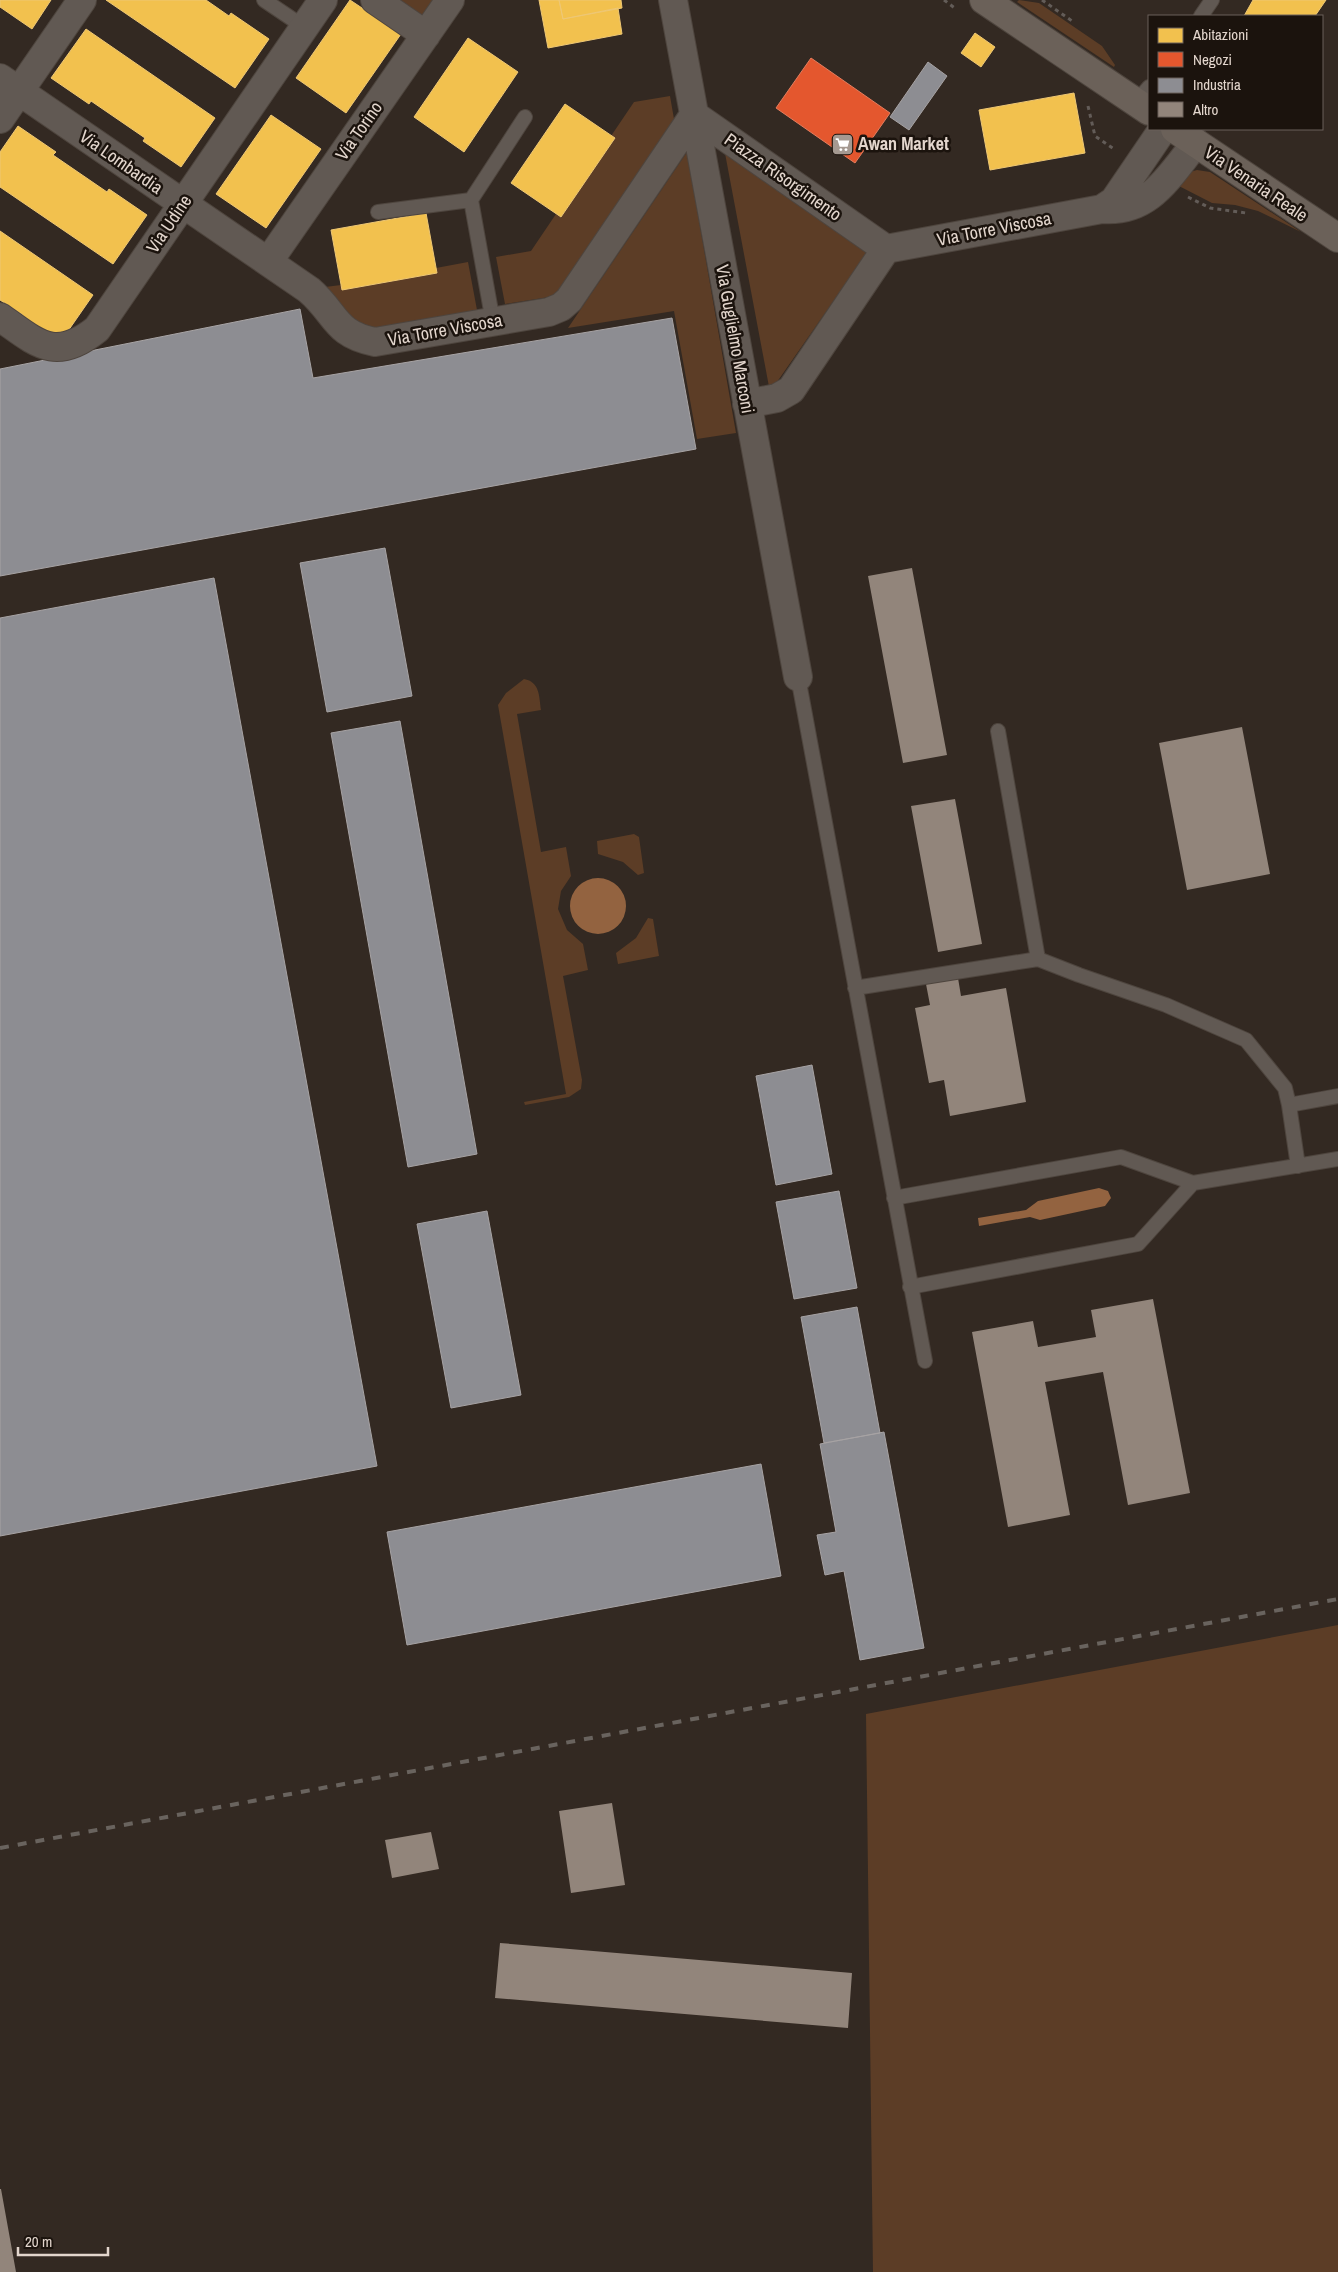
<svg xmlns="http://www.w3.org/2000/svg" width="1338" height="2272" viewBox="0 0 1338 2272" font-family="'Archivo Narrow',sans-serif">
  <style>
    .green { fill: #5c3d26 }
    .water { fill: #936340 }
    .homes { fill: #f2c14e; stroke: #eec774 }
    .shops { fill: #e4572e; stroke: #e47d5e }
    .industry { fill: #8d8d92; stroke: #a7a3a4 }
    .building { fill: #92857b }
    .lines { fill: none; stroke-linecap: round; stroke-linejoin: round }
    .lane-casing { stroke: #4e453e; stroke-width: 16 }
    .street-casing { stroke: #4e453e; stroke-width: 30 }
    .secondary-casing { stroke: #4e453e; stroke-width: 30 }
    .path { stroke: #635c58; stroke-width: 3; stroke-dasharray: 4 4; stroke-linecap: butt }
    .lane { stroke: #615953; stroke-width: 14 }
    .street { stroke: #615953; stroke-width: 28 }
    .secondary { stroke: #6b6159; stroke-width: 28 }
    .rail { stroke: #69635e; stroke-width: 4; stroke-dasharray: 9 9; stroke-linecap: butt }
    .labels { text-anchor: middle; stroke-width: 5; stroke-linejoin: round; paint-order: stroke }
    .street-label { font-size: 18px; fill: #e3d6cd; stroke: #1b130d }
    .poi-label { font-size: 18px; font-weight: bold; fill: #e3d6cd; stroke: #1b130d; text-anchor: start }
  </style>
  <rect width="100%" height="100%" fill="#332922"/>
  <path class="green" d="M394,0H440L425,21Z
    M1019,0L1039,3L1102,46L1115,65L1114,67L1017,2Z
    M670,96L674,119L556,296L505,304L496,257L531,251L556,214L561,217L615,138L611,136L634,102Z
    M724,148L867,253L770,392Z
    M687,152L736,433L697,439L674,311L568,328Z
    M1197,170L1210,172L1301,232L1258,211L1235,205L1212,203L1177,185L1190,172Z
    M468,262L477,310L383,327C352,332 341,308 325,287L437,273L436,268Z
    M524,679C540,682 539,696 541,710L517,714L541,852L566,847L571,876L561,891L558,909L567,930L583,944L588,970L563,976L582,1080L581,1089L569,1097L525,1105L524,1102L566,1094L498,705L506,693Z
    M634,834L639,837L644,873L638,875L623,862L598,854L597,841Z
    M648,918L653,919L659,956L618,964L616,953L636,938Z
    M1338,1625V2272H873L866,1714Z"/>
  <path class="water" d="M570 906a28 28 0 1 1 56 0a28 28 0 1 1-56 0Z
    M1099,1188L1108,1191L1111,1198L1105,1206L1040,1220L1030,1217L979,1226L978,1218L1026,1210L1038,1201Z"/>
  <path class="homes" d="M0,0H51L32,29L0,7Z
    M106,0H206L229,16L231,13L269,39L235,88Z
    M350,0L401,34L346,113L296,78Z
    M539,0H559L563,19L618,8L622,34L548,48Z
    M559,0H621L622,8L563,19Z
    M1253,0H1326L1315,16H1244Z
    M86,29L215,118L181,167L143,141L145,138L91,101L89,104L51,78Z
    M975,33L995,47L981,67L961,53Z
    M468,38L518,72L464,152L414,117Z
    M1074,93L1085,153L990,170L979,110Z
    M565,104L615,138L561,217L511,183Z
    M271,115L321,149L266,228L216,194Z
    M18,126L56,152L53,155L107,192L109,189L147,215L113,264L0,187V152Z
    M426,213L437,273L342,290L331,230Z
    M0,231L93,295L59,344L21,318L23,315L0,300Z"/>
  <path class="shops" d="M811,58L890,113L855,163L776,108Z"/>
  <path class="industry" d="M928,62L947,76L909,130L890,117Z
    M300,309L313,378L672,318L696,449L0,576V369Z
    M385,548L412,696L327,712L300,563Z
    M214,578L377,1466L0,1536V618Z
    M400,721L477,1154L408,1167L331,733Z
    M812,1065L832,1174L776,1185L756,1076Z
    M839,1191L857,1288L794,1299L776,1202Z
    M487,1211L521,1395L451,1408L417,1224Z
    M857,1307L880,1433L824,1443L801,1317Z
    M884,1432L924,1648L860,1660L844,1571L825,1575L817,1535L836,1532L820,1444Z
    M761,1464L781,1576L407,1645L387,1532Z"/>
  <path class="building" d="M912,568L947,755L903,763L868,576Z
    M1242,727L1270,874L1187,890L1159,743Z
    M955,799L982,944L938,952L911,806Z
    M958,978L961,996L1006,988L1026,1102L950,1116L944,1080L929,1083L915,1008L930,1005L926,984Z
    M1153,1299L1190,1493L1128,1505L1103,1372L1045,1382L1070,1515L1008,1527L972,1332L1033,1321L1038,1347L1096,1337L1091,1310Z
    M612,1803L625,1885L571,1893L559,1811Z
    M431,1832L439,1869L392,1878L385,1840Z
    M500,1943L852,1973L848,2028L495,1998Z
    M0,2189H1L16,2272H0Z"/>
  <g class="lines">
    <defs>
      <path id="lane" d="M264,0L304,27
        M1201,16L1212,0
        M1136,102L1149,87
        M378,212L471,200
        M493,322L471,200L525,117
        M798,677L925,1361
        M1038,959L1079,975L1166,1005L1246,1040L1285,1088L1289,1105L1338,1096
        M855,988L1038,959L998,731
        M1289,1105L1298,1166
        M894,1198L1121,1157L1193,1183L1338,1159
        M910,1287L1138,1244L1193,1183"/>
      <path id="street" d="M375,0L426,35
        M673,0L798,677
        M0,78L309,290C337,314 334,334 375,342L549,312L561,307L569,300L694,115
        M694,115L886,249
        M0,119L82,0
        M1102,209L1114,201L1163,129
        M886,249L1102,209C1150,213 1169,176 1196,143
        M268,262L450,0
        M0,317C37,343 55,363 97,329L323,0
        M747,404L777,398L791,390L886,249"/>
      <path id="secondary" d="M984,0L1149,111
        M1175,129L1338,238"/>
    </defs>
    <use href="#lane" class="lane-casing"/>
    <use href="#street" class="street-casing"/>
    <use href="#secondary" class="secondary-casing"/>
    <path class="path" d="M944,0L956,9
      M1042,0L1072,21
      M1088,106L1095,136L1114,149
      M1188,197L1210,208L1246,213"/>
    <use href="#lane" class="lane"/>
    <use href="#street" class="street"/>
    <use href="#secondary" class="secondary"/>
    <path class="rail" d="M0,1848L1338,1599"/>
  </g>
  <defs>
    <symbol id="supermarket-square" viewBox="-11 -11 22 22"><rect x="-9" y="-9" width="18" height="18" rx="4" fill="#a59991" stroke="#1b130d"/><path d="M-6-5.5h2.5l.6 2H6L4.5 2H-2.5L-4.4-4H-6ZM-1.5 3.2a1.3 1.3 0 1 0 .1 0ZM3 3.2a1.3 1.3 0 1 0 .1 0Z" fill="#fff"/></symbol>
  </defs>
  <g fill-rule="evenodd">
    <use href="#supermarket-square" x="830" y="132" width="25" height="25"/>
  </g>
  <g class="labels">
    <g class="street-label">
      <text transform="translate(359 131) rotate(-55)" y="6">Via Torino</text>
      <text transform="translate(121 162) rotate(35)" y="6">Via Lombardia</text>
      <text transform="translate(783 177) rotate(35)" y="6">Piazza Risorgimento</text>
      <text transform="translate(1256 184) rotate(34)" y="6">Via Venaria Reale</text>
      <text transform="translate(169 224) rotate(-56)" y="6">Via Udine</text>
      <text transform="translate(994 229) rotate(-11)" y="6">Via Torre Viscosa</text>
      <text transform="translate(445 330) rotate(-10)" y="6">Via Torre Viscosa</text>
      <text transform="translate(735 339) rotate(80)" y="6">Via Guglielmo Marconi</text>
    </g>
    <g class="poi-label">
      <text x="858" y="150">Awan Market</text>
    </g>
  </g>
  <rect x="1148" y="15" width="175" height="115" fill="#1b130d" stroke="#6b615a"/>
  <rect x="1158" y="28" width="25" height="15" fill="#f2c14e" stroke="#6b615a"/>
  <text x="1193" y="40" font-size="15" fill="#e3d6cd">Abitazioni</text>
  <rect x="1158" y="52" width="25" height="15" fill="#e4572e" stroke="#6b615a"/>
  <text x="1193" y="65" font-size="15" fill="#e3d6cd">Negozi</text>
  <rect x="1158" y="78" width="25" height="15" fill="#8d8d92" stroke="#6b615a"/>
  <text x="1193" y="90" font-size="15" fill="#e3d6cd">Industria</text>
  <rect x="1158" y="102" width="25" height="15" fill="#92857b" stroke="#6b615a"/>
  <text x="1193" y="115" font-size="15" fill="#e3d6cd">Altro</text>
  <path d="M18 2247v8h90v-8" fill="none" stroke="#e3d6cd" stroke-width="2.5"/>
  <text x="25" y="2247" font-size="15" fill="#e3d6cd" stroke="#1b130d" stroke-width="4" paint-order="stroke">20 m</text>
</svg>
